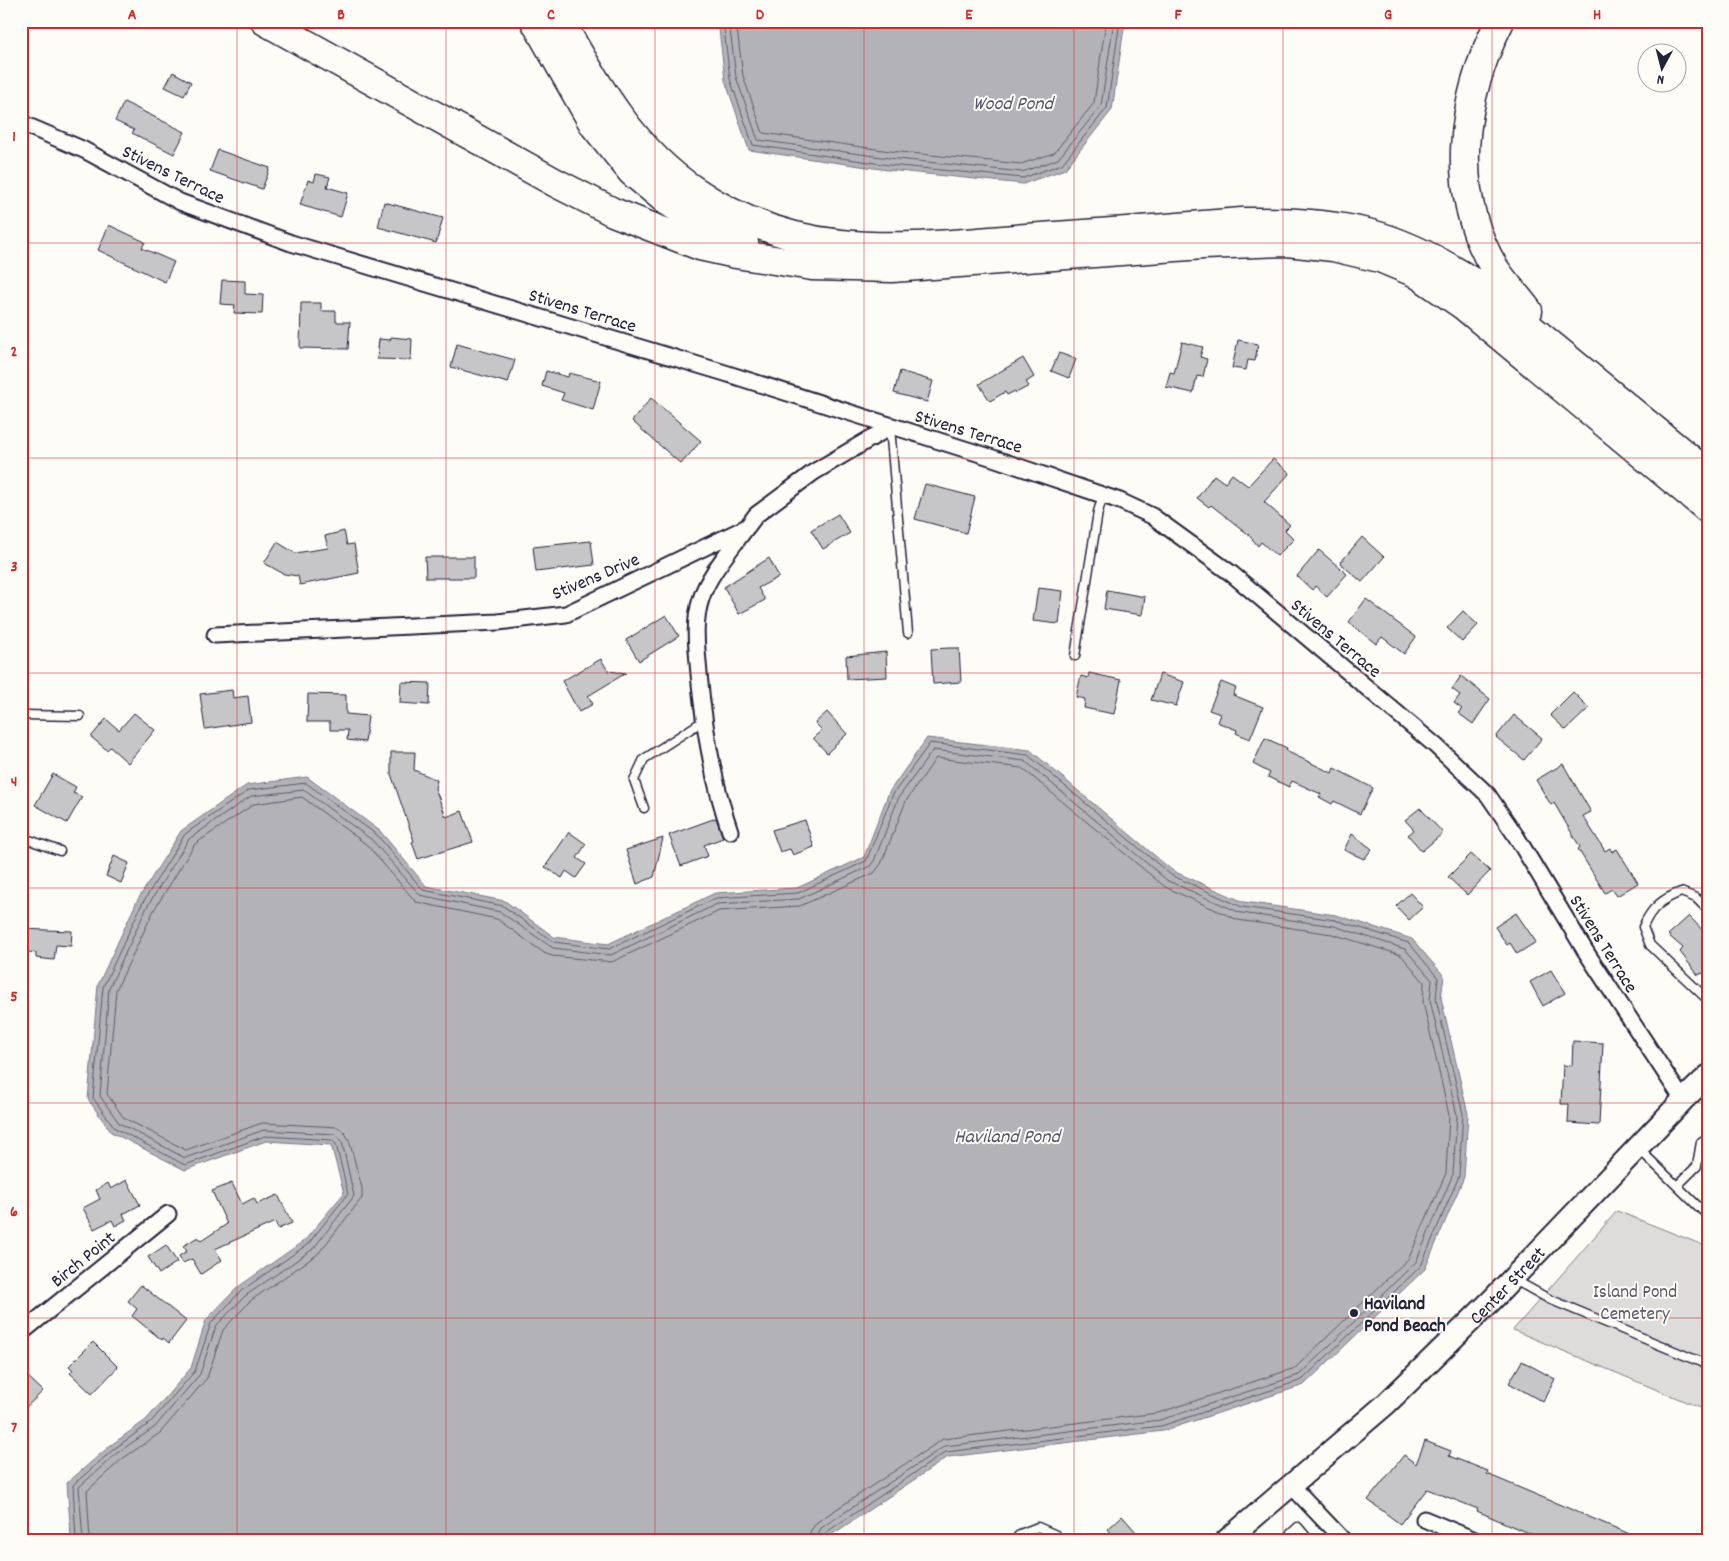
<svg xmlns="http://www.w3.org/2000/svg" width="1729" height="1561" viewBox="0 0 1729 1561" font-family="Dekko,sans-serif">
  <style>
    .green { fill: #dddcdb; stroke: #807f8b }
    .water { fill: #b2b2b7; stroke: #787885 }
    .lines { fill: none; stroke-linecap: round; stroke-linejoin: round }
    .shore { stroke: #5c5c6d; stroke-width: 1 }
    .building { fill: #c6c6c8; stroke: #22223b }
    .lane-casing { stroke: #22223b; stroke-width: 11 }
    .street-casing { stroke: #22223b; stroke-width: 19 }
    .secondary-casing { stroke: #22223b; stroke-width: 25 }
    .highway-casing { stroke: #22223b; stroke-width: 31 }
    .lane { stroke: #fdfcf7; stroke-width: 8 }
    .street { stroke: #fdfcf7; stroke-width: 15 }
    .secondary { stroke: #fdfcf7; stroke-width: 21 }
    .highway { stroke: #fdfcf7; stroke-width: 28 }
    .grid { fill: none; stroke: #d62828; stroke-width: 1; stroke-opacity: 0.55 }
    .poi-dot { fill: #22223b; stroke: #fdfcf7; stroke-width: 2 }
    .labels { text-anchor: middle; stroke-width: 4; stroke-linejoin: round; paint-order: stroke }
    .street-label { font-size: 19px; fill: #22223b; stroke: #fdfcf7 }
    .park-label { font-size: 19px; fill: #5a5a6b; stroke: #fdfcf7 }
    .poi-label { font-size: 19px; font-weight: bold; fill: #22223b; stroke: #fdfcf7; text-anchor: start }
    .water-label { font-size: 20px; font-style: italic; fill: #545466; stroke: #fdfcf7 }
    .neatline { fill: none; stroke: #d62828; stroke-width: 2 }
    .grid-label { font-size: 16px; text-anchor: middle; font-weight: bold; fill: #d62828 }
  </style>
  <rect width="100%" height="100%" fill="#fdfcf7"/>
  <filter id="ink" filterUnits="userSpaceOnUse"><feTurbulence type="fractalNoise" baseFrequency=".02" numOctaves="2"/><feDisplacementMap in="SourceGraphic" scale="10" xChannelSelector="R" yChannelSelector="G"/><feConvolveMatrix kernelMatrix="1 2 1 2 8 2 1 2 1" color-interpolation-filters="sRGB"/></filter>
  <g filter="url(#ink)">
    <path class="green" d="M1617,1211L1708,1247V1411L1513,1330Z"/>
    <path class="water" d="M718,21H1125L1112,110L1065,169L1023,184L888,170L749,150L725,80Z
      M927,738L1030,750L1173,871L1244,902L1336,915L1412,939L1444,976L1441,998L1468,1114L1464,1177L1425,1269L1304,1385L1163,1431L948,1457L824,1540H73L71,1537L67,1483L111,1445L146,1420L191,1368L206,1320L238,1287L305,1240L344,1193L331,1145L266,1141L185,1170L111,1132L88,1099L98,985L137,901L181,831L247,785L307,777L380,831L426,886L505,901L554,937L608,944L715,893L797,888L864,857L889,792Z"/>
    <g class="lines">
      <path class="shore" d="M723,21L730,79L753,145L889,165L1023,178L1062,164L1107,108L1120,21
        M729,21L736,77L758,140L889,158L1022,172L1058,159L1101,106L1114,21
        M736,21L743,76L763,133L890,151L1021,164L1054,153L1094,103L1106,21
        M76,1540L73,1485L114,1449L150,1423L195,1371L211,1323L241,1291L308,1244L348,1194L336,1144L332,1140L265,1136L185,1165L115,1128L93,1098L103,987L142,904L185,834L249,790L306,783L377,835L423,890L503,906L554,942L609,949L716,898L798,893L866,861L893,794L930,743L1028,755L1171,875L1242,907L1335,920L1409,943L1438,978L1436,999L1463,1114L1459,1176L1421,1266L1302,1380L1161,1426L946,1452L825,1533L823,1540
        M83,1540L79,1487L117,1453L155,1427L200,1374L216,1326L245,1296L313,1249L354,1196L342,1142L335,1134L264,1130L185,1158L119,1123L100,1096L109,988L147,907L189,839L251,796L304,790L372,840L420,895L500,912L553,948L611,955L717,904L799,899L870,866L874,861L899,797L933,750L1025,761L1168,881L1241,913L1334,926L1405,949L1432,980L1430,1000L1457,1115L1453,1174L1416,1262L1299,1375L1160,1420L945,1446L821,1528L816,1540
        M90,1540L87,1491L122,1459L160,1433L207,1378L223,1330L250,1301L318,1254L362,1198V1188L349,1140L345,1133L338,1127L262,1123L186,1150L124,1118L107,1094L116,990L154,910L195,844L254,804L302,797L367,845L416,902L497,919L544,953L552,956L612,962L719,911L800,906L874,873L881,864L906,801L936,758L1022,768L1165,887L1238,920L1332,934L1401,955L1424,982L1423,1002L1449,1115L1446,1173L1409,1258L1295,1368L1158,1413L943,1439L817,1522L811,1530L809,1540"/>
    </g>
    <path class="building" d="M173,72L191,82L184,96L165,87Z
      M124,102L185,132L174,154L132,133L134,130L115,121Z
      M218,150L270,168L262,189L210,171Z
      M316,174L330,177L327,187L348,193L341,217L300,205L308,180L314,182Z
      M384,202L443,218L436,243L378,227Z
      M109,225L145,242L142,248L174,262L165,282L98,250Z
      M222,280L245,281V294L263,295L262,314L234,313L235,305L220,304Z
      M301,303H321V311H336V322H350L348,349L300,348Z
      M391,337L412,339L411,360L377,359L379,339L390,340Z
      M1238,340L1258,344L1255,361L1248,360L1246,370L1232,368Z
      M1182,342L1203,347L1200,357L1207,359L1203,377L1197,376L1193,393L1166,387L1170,372L1174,373Z
      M457,344L515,360L508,383L451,367Z
      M1059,353L1076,359L1069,378L1051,371Z
      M1023,358L1034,377L1026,382L1029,386L1016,393L1015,391L1007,395L1005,392L990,401L979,384Z
      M546,371L568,377L569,373L601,381L593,410L561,400L564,393L542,386Z
      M900,371L933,381L927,402L894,393Z
      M651,398L701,441L681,464L632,421Z
      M1273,459L1290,473L1264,502L1290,525L1285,530L1294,539L1277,556L1261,542L1258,546L1248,534L1211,505L1209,507L1197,498L1214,475L1225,483L1232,474L1248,486Z
      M925,484L975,497L966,533L915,519Z
      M838,514L850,533L823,549L811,530Z
      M344,531L347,545L354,544L359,573L300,585L298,576L284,574L264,563L277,542L295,553L328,548L325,536Z
      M1362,537L1384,557L1362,582L1340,563Z
      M591,541L594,565L536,572L533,547Z
      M1319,550L1347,574L1327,597L1315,586L1312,590L1297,576Z
      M425,557H474V578H426Z
      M769,558L779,577L758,588L765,600L739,614L724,587Z
      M1038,588L1063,591L1059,624L1033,621Z
      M1107,590L1145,597L1142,615L1104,609Z
      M1366,599L1416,637L1404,654L1382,637L1376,644L1349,622Z
      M1463,611L1478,625L1462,642L1447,628Z
      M666,615L679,636L639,661L626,640Z
      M950,648H959L961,682L933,684L931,649Z
      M886,652L887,677L847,679L846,656Z
      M601,659L608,671L626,673L588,696L593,704L579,712L562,681Z
      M1089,673L1121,680L1114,714L1084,708L1085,699L1076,697L1081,676L1088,678Z
      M1160,674L1184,682L1176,706L1151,700Z
      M1461,676L1490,699L1473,724L1458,713L1462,709L1454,703L1460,695L1452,689Z
      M401,682L430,683L429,705L400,703Z
      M1221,682L1236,688L1233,695L1263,707L1250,739L1236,733L1237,730L1217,722L1220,714L1209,710Z
      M232,690L233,698L248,696L251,722L205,729L200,694Z
      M1573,692L1589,708L1566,730L1550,715Z
      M308,694L346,695V714L368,716L365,742L347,740L348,730H330V722H307Z
      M827,712L847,734L827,753L813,738L822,730L815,723Z
      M134,713L155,730L128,763L110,747L107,750L91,737L106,719L119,730Z
      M1514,715L1542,738L1524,760L1496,737Z
      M1265,738L1287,748L1286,751L1332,773L1334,768L1373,788L1360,814L1334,801L1332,804L1319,797L1321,794L1292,781L1289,787L1268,777L1270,773L1253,764Z
      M391,752H415L414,770L437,780L435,788L446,817L462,811L473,842L418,859L412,842L414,841L391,774Z
      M1563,764L1591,812L1583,816L1605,851L1610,848L1612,852L1617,849L1638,883L1617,896L1612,889L1605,893L1578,849L1580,847L1554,803L1551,805L1536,780Z
      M53,774L76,787L73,793L82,797L67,823L35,805Z
      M1420,808L1443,833L1422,851L1408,835L1414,830L1405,820Z
      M716,818L723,838L704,845L708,856L681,866L669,835Z
      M805,820L814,847L793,855L790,849L780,852L772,830Z
      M569,832L586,844L577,858L586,864L576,878L566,871L562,878L545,867Z
      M1352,834L1372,849L1364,859L1344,850Z
      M663,838L654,877L637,884L626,850Z
      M1471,854L1490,871L1467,895L1448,877Z
      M114,856L129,863L121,883L106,876Z
      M1410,893L1423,907L1409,920L1396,906Z
      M1516,913L1536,942L1517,954L1510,943L1507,945L1495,927Z
      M1689,916L1708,936V971L1698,975L1680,952L1683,948L1668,935Z
      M21,929L72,931L71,946L56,945L54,960L36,958V953L21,951Z
      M1551,970L1565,993L1543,1006L1530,982Z
      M1573,1041L1603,1043L1599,1125L1568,1123L1569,1104H1561L1563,1065L1572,1066Z
      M127,1180L140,1205L123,1214L126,1220L115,1226L112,1220L94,1229L83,1208L100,1199L96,1190L108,1183L111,1189Z
      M232,1183L242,1204L254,1198L257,1204L278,1195L292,1223L278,1229L275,1222L215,1249L222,1260L201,1274L192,1259L183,1263L179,1256L187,1251L183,1246L198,1237L201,1241L227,1224L212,1191Z
      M166,1245L177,1262L159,1274L148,1257Z
      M141,1285L186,1321L169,1343L163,1338L162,1340L132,1316L137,1309L128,1301Z
      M93,1342L118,1367L92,1394L70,1373L73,1370L69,1366Z
      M1522,1361L1555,1379L1543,1402L1509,1383Z
      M21,1370L43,1391L21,1412Z
      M1425,1441L1451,1451L1449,1456L1488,1471L1487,1474L1644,1540H1544L1477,1511L1478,1509L1427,1489L1400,1524L1368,1500L1404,1455L1416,1464Z
      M1122,1516L1143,1540H1117L1108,1529Z"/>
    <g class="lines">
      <defs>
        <path id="lane" d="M890,427L908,633
          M1075,656L1098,512L1103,495
          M21,715L80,716
          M644,808L634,780L644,759L703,721
          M21,837L60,851
          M1708,910L1696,898L1681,892C1662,899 1651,908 1643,927L1650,945L1708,1000
          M1639,1149L1708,1216
          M1677,1186L1697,1166L1701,1142L1708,1137
          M1513,1279L1549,1299L1708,1365
          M1241,1530L1250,1540
          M1015,1540L1020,1534L1038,1527L1056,1535L1061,1540
          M1284,1540L1298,1527L1309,1540"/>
        <path id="street" d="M21,123L84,150L180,202L291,243L725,373L993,458L1120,501L1152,516L1232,574L1436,746L1488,795L1516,836L1586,952L1683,1100
          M215,635L498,622L566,614L747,527L756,515L814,472L890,427
          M730,831C712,779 704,728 699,674C697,649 693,623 701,599C708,575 732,548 746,528
          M21,1333L168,1214
          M1291,1485L1343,1540
          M1424,1519L1475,1540"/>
        <g id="secondary">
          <path id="s1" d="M1227,1540L1386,1404L1492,1300L1683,1100L1708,1076"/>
        </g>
        <path id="highway" d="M265,21L556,183L613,212L700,246L736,254L812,266L892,268L1203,245L1287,242L1333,247L1380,258L1416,273L1464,306L1708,509
          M535,21L594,125L632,172L667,201L710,228L744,243
          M560,21C596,84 633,150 695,191C801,264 907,247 1027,238C1099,233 1170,228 1242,222C1344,221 1398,231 1483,289L1708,474
          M1500,21C1461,98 1448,192 1495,269C1505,284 1518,297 1528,311"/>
      </defs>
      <use href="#lane" class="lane-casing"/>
      <use href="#street" class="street-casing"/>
      <use href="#secondary" class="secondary-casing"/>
      <use href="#highway" class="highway-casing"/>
      <use href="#lane" class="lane"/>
      <use href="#street" class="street"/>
      <use href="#secondary" class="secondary"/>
      <use href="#highway" class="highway"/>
    </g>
  </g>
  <path class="grid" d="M237,21V1540M446,21V1540M655,21V1540M864,21V1540M1074,21V1540M1283,21V1540M1492,21V1540M21,243H1708M21,458H1708M21,673H1708M21,888H1708M21,1103H1708M21,1318H1708"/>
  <circle class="poi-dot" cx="1354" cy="1313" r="5"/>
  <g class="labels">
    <g class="street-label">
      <text transform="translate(174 173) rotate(26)" y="7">Stivens Terrace</text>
      <text transform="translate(583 309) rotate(17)" y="7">Stivens Terrace</text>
      <text transform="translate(969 430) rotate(17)" y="7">Stivens Terrace</text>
      <text transform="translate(595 575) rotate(-23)" y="7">Stivens Drive</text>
      <text transform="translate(1337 637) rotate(40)" y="7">Stivens Terrace</text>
      <text transform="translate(1605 943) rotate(58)" y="7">Stivens Terrace</text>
      <text transform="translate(82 1258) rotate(-39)" y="7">Birch Point</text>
      <text dy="7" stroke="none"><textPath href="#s1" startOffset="379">Center Street</textPath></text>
    </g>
    <g class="park-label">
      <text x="1635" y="1297">Island Pond<tspan x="1635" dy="22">Cemetery</tspan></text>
    </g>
    <g class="poi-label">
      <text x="1364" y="1309">Haviland<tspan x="1364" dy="22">Pond Beach</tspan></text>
    </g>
    <g class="water-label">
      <text x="1013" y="109">Wood Pond</text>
      <text x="1007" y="1142">Haviland Pond</text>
    </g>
  </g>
  <rect width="1729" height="1561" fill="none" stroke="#fdfcf7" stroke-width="55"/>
  <g transform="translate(1662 68) rotate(187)"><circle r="24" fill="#fdfcf7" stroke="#a5a5ac"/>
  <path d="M0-4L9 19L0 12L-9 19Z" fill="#22223b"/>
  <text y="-8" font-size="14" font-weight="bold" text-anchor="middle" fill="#22223b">N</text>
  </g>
  <rect x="28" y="28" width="1674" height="1506" class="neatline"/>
  <g class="grid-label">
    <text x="132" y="19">A</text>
    <text x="341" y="19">B</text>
    <text x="551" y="19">C</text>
    <text x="760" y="19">D</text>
    <text x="969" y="19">E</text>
    <text x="1178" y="19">F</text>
    <text x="1388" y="19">G</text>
    <text x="1597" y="19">H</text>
    <text x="14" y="141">1</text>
    <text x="14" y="356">2</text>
    <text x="14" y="571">3</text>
    <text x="14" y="786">4</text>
    <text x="14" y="1001">5</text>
    <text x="14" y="1216">6</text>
    <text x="14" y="1432">7</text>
  </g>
</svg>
